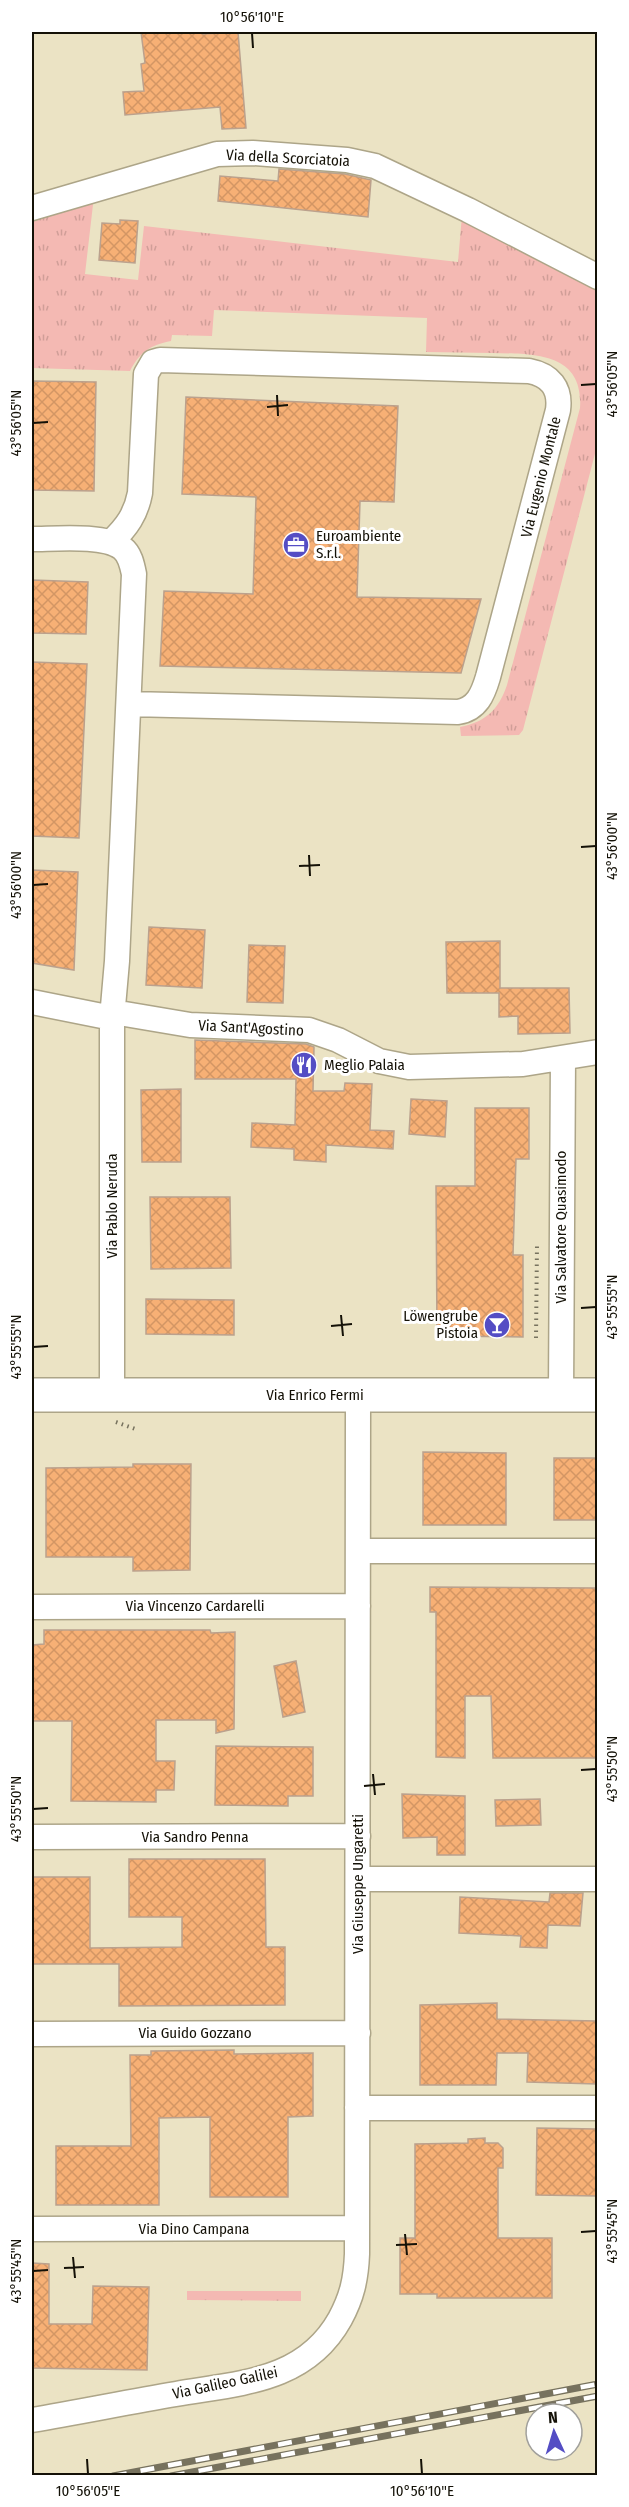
<svg xmlns="http://www.w3.org/2000/svg" width="629" height="2507" viewBox="0 0 629 2507" font-family="'Fira Sans Condensed',sans-serif">
  <style>
    .grass { fill: url(#grass-tufts) }
    .building { fill: url(#building-cross-hatch); stroke: #bba18d; stroke-width: 1.5 }
    .lines { fill: none; stroke-linecap: round; stroke-linejoin: round }
    .street-casing { stroke: #ada588; stroke-width: 27 }
    .secondary-casing { stroke: #ada588; stroke-width: 36 }
    .path { stroke: #77725e; stroke-width: 4; stroke-dasharray: 1.5 4.5; stroke-linecap: butt }
    .street { stroke: #fff; stroke-width: 24 }
    .secondary { stroke: #fff; stroke-width: 33 }
    .rail-casing { stroke: #77725e; stroke-width: 7 }
    .rail { stroke: #fff; stroke-width: 4.5; stroke-dasharray: 14; stroke-linecap: butt }
    .ticks { fill: none; stroke: #141107; stroke-width: 2 }
    .labels { text-anchor: middle; stroke-width: 6; stroke-linejoin: round; paint-order: stroke }
    .street-label { font-size: 15px; fill: #141107; stroke: #fff }
    .poi-label { font-size: 15px; fill: #141107; stroke: #fff; text-anchor: start }
    .neatline { fill: none; stroke: #141107; stroke-width: 2 }
    .ticks-label { font-size: 15px; text-anchor: middle; fill: #141107 }
  </style>
  <defs>
    <pattern id="grass-tufts" width="24" height="20" patternUnits="userSpaceOnUse" patternTransform="scale(1.5)"><rect width="24" height="20" fill="#f4b9b3"/><path d="M3 7l-1-3M5 7V3M7 7l1-3M15 17l-1-3M17 17v-4M19 17l1-3" fill="none" stroke="#d09e98"/></pattern>
    <pattern id="building-cross-hatch" width="8" height="8" patternUnits="userSpaceOnUse" patternTransform="scale(1.5)"><rect width="8" height="8" fill="#f7b075"/><path d="M0 0l8 8M0 8l8-8" fill="none" stroke="#d39664"/></pattern>
  </defs>
  <rect width="100%" height="100%" fill="#ebe3c4"/>
  <path class="grass" d="M94,196L85,274L138,280L144,226L458,262L462,215L597,286V446L523,730L519,735L461,736L460,727C486,722 499,709 507,685L580,408C584,352 533,354 492,353C470,353 448,352 426,352L427,318L214,310L212,336L172,335L171,341C150,345 140,352 130,371L32,368V216Z
    M187,2291H301V2301L187,2300Z"/>
  <path class="building" d="M141,32H203V34L238,32L246,128L222,129L220,107L125,115L123,92L144,91L141,64L145,63Z
    M279,169L345,174L371,180L368,217L218,201L220,176L278,181Z
    M120,220L138,221L135,263L99,260L102,223L120,224Z
    M32,381L96,382L94,491L32,490Z
    M186,397L398,406L394,502L360,501L357,597L481,599L461,673L160,666L164,591L253,594L256,497L182,494Z
    M32,580L88,582L86,634L32,633Z
    M32,662L87,664L79,838L32,836Z
    M32,870L78,872L74,970L32,963Z
    M149,927L205,930L202,988L146,985Z
    M500,941V988H569L570,1033L518,1034V1016L499,1017V993H447L446,942Z
    M249,945L285,946L283,1003L247,1002Z
    M195,1040L306,1044L314,1047L313,1091H344L345,1083L372,1084L370,1130L394,1131L393,1149L326,1145V1162L294,1160V1149L251,1147L252,1123L295,1125L296,1079H195Z
    M181,1089V1162H142L141,1090Z
    M411,1099L447,1101L445,1137L409,1134Z
    M475,1108H529V1159H516L513,1255H523V1337L437,1336L436,1186H475Z
    M150,1197H230L231,1268L151,1269Z
    M146,1299L234,1300V1335L146,1334Z
    M423,1452L506,1453V1525H423Z
    M554,1458H597V1520H554Z
    M133,1464H191L190,1570L133,1571V1557H46V1468L133,1467Z
    M430,1587L597,1588V1758H493L491,1696H465V1758L436,1757V1612H430Z
    M44,1630H210L211,1633L235,1632L234,1729L216,1733V1720H156V1761H175L174,1790H156V1802L71,1801L72,1721H32V1645L44,1644Z
    M296,1661L305,1712L283,1717L274,1666Z
    M216,1746L313,1747V1796H288V1806L215,1805Z
    M402,1794L465,1796V1855H437V1837L403,1838Z
    M540,1799L541,1825L496,1826L495,1800Z
    M129,1859H265L266,1947H285V2005L119,2006V1964H32V1877H90V1948L182,1947V1917H129Z
    M550,1893H583L580,1926L548,1925L547,1948L520,1947L521,1936L459,1933L460,1897L549,1902Z
    M497,2003V2019L597,2021V2084L527,2082L528,2053H497L496,2085H420V2005Z
    M234,2050V2054L313,2053V2116L288,2117V2197H210V2117L159,2118V2205H56V2146H131L130,2055H151V2051Z
    M537,2128L597,2129V2196L536,2195Z
    M485,2138V2143H498L503,2148V2168H498V2238H552V2298H437V2294H400V2238H415V2144L468,2143V2139Z
    M32,2263L49,2264V2324H92L93,2286L149,2287L147,2370L32,2368Z"/>
  <g class="lines">
    <defs>
      <path id="street" d="M32,208L217,154L253,153L347,160L375,166L468,210L598,277
        M32,539C54,539 104,534 122,548C130,554 132,564 134,574L117,961L112,1018V1395
        M111,542C127,527 136,514 140,493L146,374L153,362L160,360L529,371C550,375 561,388 558,410L488,677C483,694 477,709 458,712L129,704
        M32,1002L112,1018
        M113,1012L190,1025L309,1030L338,1040L379,1061L409,1067L523,1064L598,1052
        M561,1395L563,1058
        M358,1551H598
        M32,1607L358,1606
        M32,1837L358,1836
        M358,1879H598
        M32,2034L358,2033
        M357,2108H598
        M32,2229L357,2228
        M32,2420C80,2412 128,2402 176,2394C239,2383 305,2382 340,2319C352,2297 356,2279 357,2254L358,1396"/>
      <path id="secondary" d="M32,1395H598"/>
    </defs>
    <use href="#street" class="street-casing"/>
    <use href="#secondary" class="secondary-casing"/>
    <path class="path" d="M536,1338L537,1244
      M116,1422L138,1430"/>
    <use href="#street" class="street"/>
    <use href="#secondary" class="secondary"/>
    <defs>
      <path id="rail" d="M113,2476L598,2384
        M171,2476L598,2396"/>
    </defs>
    <use href="#rail" class="rail-casing"/>
    <use href="#rail" class="rail"/>
  </g>
  <path class="ticks" d="M252,33L253,48M581,385L596,384M277,395L278,416M267,407L288,405M33,423L48,422M581,847L596,846M309,855L310,876M299,866L320,865M33,885L48,884M581,1308L596,1307M341,1315L343,1336M331,1326L352,1324M33,1347L48,1346M581,1770L596,1769M373,1774L375,1795M364,1786L385,1784M33,1809L48,1808M581,2232L596,2231M405,2234L407,2255M396,2245L417,2244M73,2257L75,2278M64,2268L84,2267M33,2271L48,2270M87,2459L88,2474M421,2459L422,2474"/>
  <defs>
    <symbol id="office-disc" viewBox="-11 -11 22 22"><circle r="9.5" fill="#544dc4" stroke="#fff"/><path d="M-6-3h4V-5.5h4V-3h4V5H-6ZM-1-4.5V-3h2v-1.5ZM-6 0V1H6V0Z" fill="#fff"/></symbol>
    <symbol id="restaurant-disc" viewBox="-11 -11 22 22"><circle r="9.5" fill="#544dc4" stroke="#fff"/><path d="M-5-6h1v4h1v-4h1v4h1v-4h1v5L-1.5 .5V6h-2V.5L-5-1ZM5-6V6H3V1.5H1.5Q1.5-4 5-6Z" fill="#fff"/></symbol>
    <symbol id="bar-disc" viewBox="-11 -11 22 22"><circle r="9.5" fill="#544dc4" stroke="#fff"/><path d="M-6-5H6L.8 .8V4.5H3.5V6h-7V4.5H-.8V.8Z" fill="#fff"/></symbol>
  </defs>
  <g fill-rule="evenodd">
    <use href="#office-disc" x="281" y="530" width="30" height="30"/>
    <use href="#restaurant-disc" x="289" y="1050" width="30" height="30"/>
    <use href="#bar-disc" x="482" y="1310" width="30" height="30"/>
  </g>
  <g class="labels">
    <g class="street-label">
      <text transform="translate(288 158) rotate(3)" y="5">Via della Scorciatoia</text>
      <text transform="translate(541 477) rotate(-76)" y="5">Via Eugenio Montale</text>
      <text transform="translate(251 1028) rotate(3)" y="5">Via Sant'Agostino</text>
      <text transform="translate(112 1206) rotate(-90)" y="5">Via Pablo Neruda</text>
      <text transform="translate(561 1227) rotate(-90)" y="5">Via Salvatore Quasimodo</text>
      <text x="315" y="1400">Via Enrico Fermi</text>
      <text x="195" y="1611">Via Vincenzo Cardarelli</text>
      <text x="195" y="1842">Via Sandro Penna</text>
      <text transform="translate(358 1884) rotate(-90)" y="5">Via Giuseppe Ungaretti</text>
      <text x="195" y="2038">Via Guido Gozzano</text>
      <text x="194" y="2234">Via Dino Campana</text>
      <text transform="translate(225 2383) rotate(-12)" y="5">Via Galileo Galilei</text>
    </g>
    <g class="poi-label">
      <text x="316" y="541">Euroambiente<tspan x="316" dy="17">S.r.l.</tspan></text>
      <text x="324" y="1070">Meglio Palaia</text>
      <text x="478" y="1321" text-anchor="end">Löwengrube<tspan x="478" dy="17">Pistoia</tspan></text>
    </g>
  </g>
  <rect width="629" height="2507" fill="none" stroke="#ffffff" stroke-width="66"/>
  <g transform="translate(554 2432) rotate(356)"><circle r="28" fill="#ffffff" stroke="#a1a09c" stroke-width="1.5"/>
  <path d="M0-4.5L10 22L0 15L-10 22Z" fill="#544dc4"/>
  <text y="-9" font-size="16" font-weight="bold" text-anchor="middle" fill="#141107">N</text>
  </g>
  <rect x="33" y="33" width="563" height="2441" class="neatline"/>
  <g class="ticks-label">
    <text x="252" y="22">10°56'10"E</text>
    <text transform="translate(612 384) rotate(-90)" y="5">43°56'05"N</text>
    <text transform="translate(16 423) rotate(-90)" y="5">43°56'05"N</text>
    <text transform="translate(612 846) rotate(-90)" y="5">43°56'00"N</text>
    <text transform="translate(16 885) rotate(-90)" y="5">43°56'00"N</text>
    <text transform="translate(612 1307) rotate(-90)" y="5">43°55'55"N</text>
    <text transform="translate(16 1347) rotate(-90)" y="5">43°55'55"N</text>
    <text transform="translate(612 1769) rotate(-90)" y="5">43°55'50"N</text>
    <text transform="translate(16 1809) rotate(-90)" y="5">43°55'50"N</text>
    <text transform="translate(612 2231) rotate(-90)" y="5">43°55'45"N</text>
    <text transform="translate(16 2271) rotate(-90)" y="5">43°55'45"N</text>
    <text x="88" y="2496">10°56'05"E</text>
    <text x="422" y="2496">10°56'10"E</text>
  </g>
</svg>
